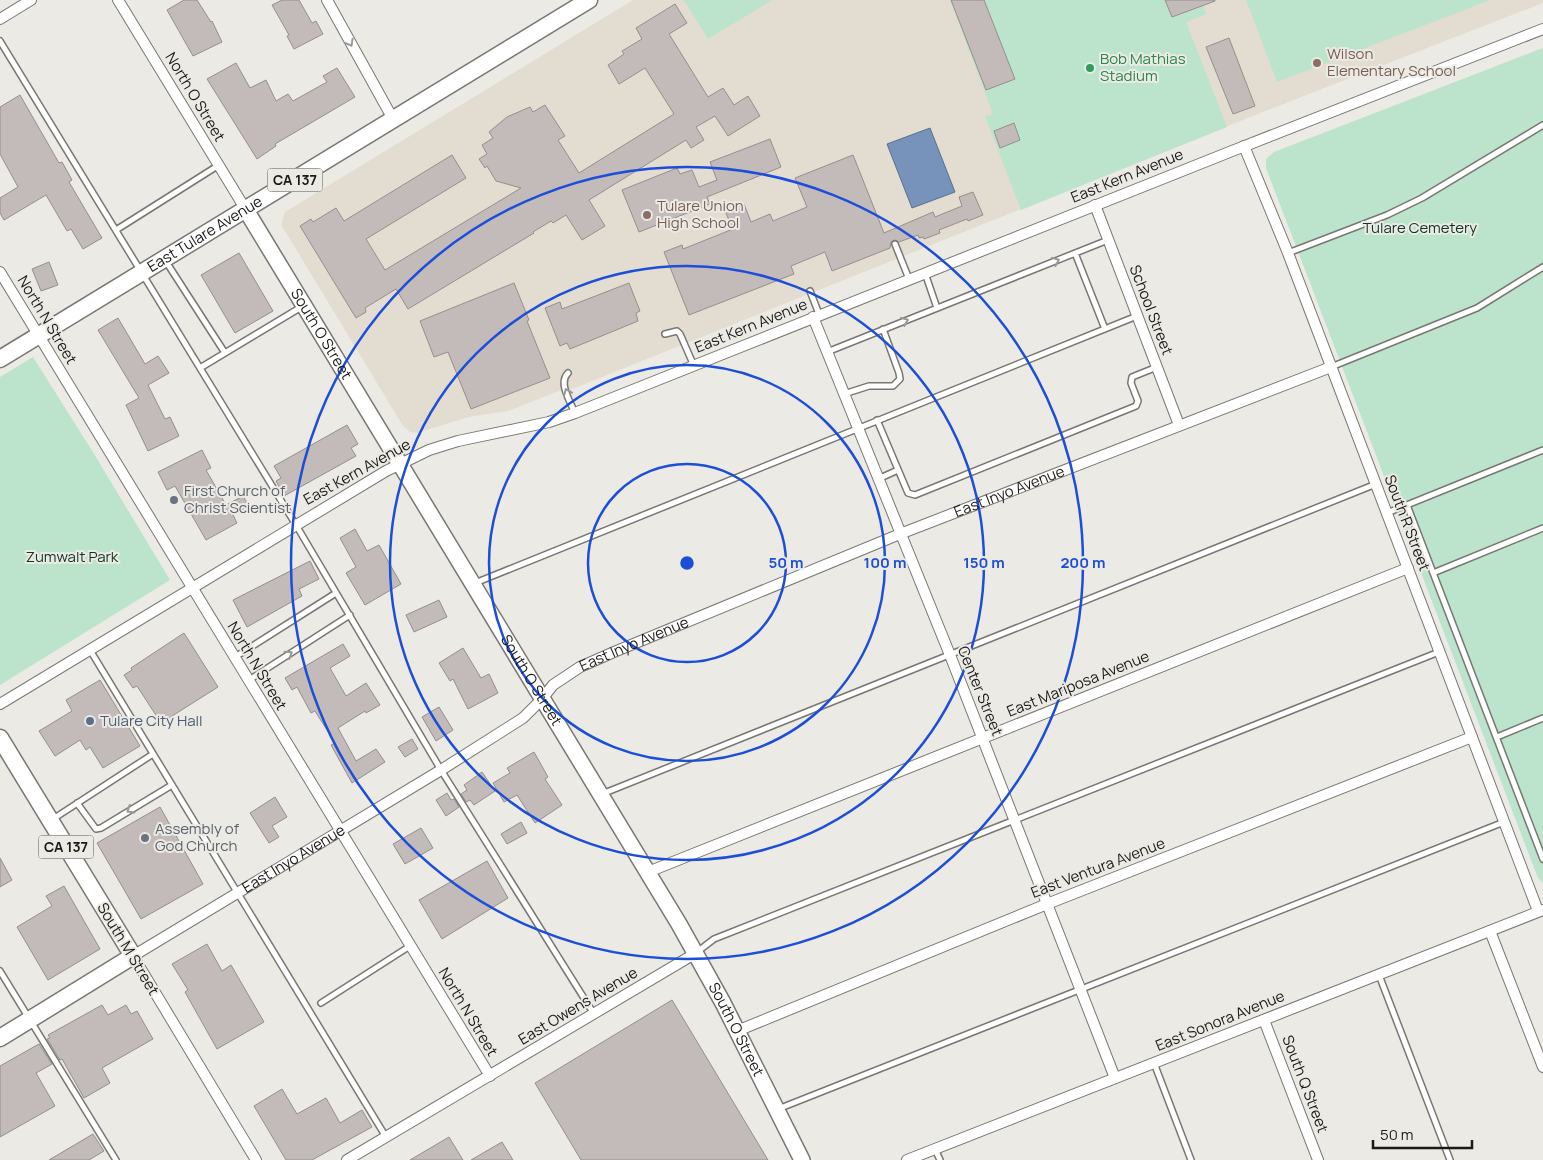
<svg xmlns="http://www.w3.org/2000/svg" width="1543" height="1160" viewBox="0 0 1543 1160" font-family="Manrope,sans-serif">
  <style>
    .built { fill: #e2ddd0 }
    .green { fill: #bce3cb }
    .water { fill: #7793bb; stroke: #5b6f8a }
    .building { fill: #c2bbba; stroke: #958e8d }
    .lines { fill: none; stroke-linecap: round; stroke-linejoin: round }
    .lane-casing { stroke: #797772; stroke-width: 8 }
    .street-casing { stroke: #797772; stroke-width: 12 }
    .secondary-casing { stroke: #797772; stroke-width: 18 }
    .primary-casing { stroke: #797772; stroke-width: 19 }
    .lane { stroke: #fff; stroke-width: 5 }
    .street { stroke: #fff; stroke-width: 10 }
    .secondary { stroke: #fff; stroke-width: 15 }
    .primary { stroke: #fff; stroke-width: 16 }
    .oneway { stroke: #989897 }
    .ring { fill: none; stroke: #1d4ed8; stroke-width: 2.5 }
    .education-dot { fill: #8d6e63; stroke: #eceae4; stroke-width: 2 }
    .leisure-dot { fill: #2e9e5b; stroke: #eceae4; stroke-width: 2 }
    .worship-dot { fill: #6b7280; stroke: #eceae4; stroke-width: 2 }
    .service-dot { fill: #5c6f8a; stroke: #eceae4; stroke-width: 2 }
    .labels { text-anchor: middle; stroke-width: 4; stroke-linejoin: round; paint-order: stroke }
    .shield { fill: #eceae4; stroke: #5a5855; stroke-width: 1 }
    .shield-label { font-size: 14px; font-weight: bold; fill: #1b1a18 }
    .education-label { font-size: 15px; fill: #785e54; stroke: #eceae4; text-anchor: start }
    .leisure-label { font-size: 15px; fill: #27864d; stroke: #eceae4; text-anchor: start }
    .street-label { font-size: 15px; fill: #1b1a18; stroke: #eceae4 }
    .park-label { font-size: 15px; fill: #0e3722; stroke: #eceae4 }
    .worship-label { font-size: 15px; fill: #5b616d; stroke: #eceae4; text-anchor: start }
    .service-label { font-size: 15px; fill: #4e5e75; stroke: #eceae4; text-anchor: start }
    .centre { fill: #1d4ed8; stroke: #eceae4; stroke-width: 2.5 }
    .ring-label { font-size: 15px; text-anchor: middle; font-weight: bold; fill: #1d4ed8; stroke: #eceae4; stroke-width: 4; stroke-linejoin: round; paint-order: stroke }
  </style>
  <rect width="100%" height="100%" fill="#eceae4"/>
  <path class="built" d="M633,0H1543V3L1263,112L572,389L559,391L508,411L469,417L417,433L410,432L403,426L282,226V221L285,212Z"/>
  <path class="green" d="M684,0H772L708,39Z
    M950,0H1201L1206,14L1186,22L1227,127L1021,210L985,116L993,114Z
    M1246,0H1490L1277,82Z
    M1543,48V883L1538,878L1266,168V159L1274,152Z
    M33,357L91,449L170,580L0,685V377Z"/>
  <path class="water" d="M930,128L955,192L912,208L887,144Z"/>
  <path class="building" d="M184,0H197L211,22L212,21L222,42L193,56L167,10Z
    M282,0H299L312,23L316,21L323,34L294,49L287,36L289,35L272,5Z
    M951,0H984L1015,79L986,90Z
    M1165,0H1215V1L1172,17Z
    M675,4L687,23L669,34L708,97L723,88L734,105L748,96L760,116L728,136L715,116L696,127L704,140L691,148L686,140L589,200L605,226L582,240L566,215L553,223L551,221L533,232L534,233L408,309L396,289L365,308L366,312L356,318L300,226L311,219L313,222L336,208L344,221L452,155L466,178L366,239L385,270L521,188L496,181L487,166L485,168L479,159L487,154L482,145L493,138L489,132L507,117L530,107L533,112L545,105L565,136L558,140L579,173L674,114L645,68L619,84L608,65L624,54L622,51L642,39L636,28Z
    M1229,38L1255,106L1233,114L1206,47Z
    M236,63L250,88L266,80L276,101L288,94L293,101L327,82L323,76L337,68L355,97L275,144L276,146L257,159L207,79Z
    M20,95L59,163L62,162L72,180L69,182L102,238L83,249L71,229L67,231L46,195L4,220L0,213V198L18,187L0,154V107Z
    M1014,123L1020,140L1000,148L994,131Z
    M770,139L781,167L707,197L710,204L639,232L622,190L677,168L680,174L692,170L699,187L717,180L710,162Z
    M853,155L884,233L933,212L935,217L962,206L959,197L973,192L983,215L968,221L967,219L939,230L940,233L924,239L923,237L919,238L918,235L899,242L894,240L891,242L890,248L832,271L825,252L791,266L794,274L689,315L664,252L682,245L683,249L733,229L725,211L744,204L751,222L770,214L773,221L807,207L795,178Z
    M239,253L273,311L235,333L201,275Z
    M49,262L58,285L41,291L32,269Z
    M514,283L529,320L527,321L550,378L471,409L448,352L434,357L420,321Z
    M629,283L640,311L636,313L638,321L570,349L567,343L560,346L545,308L560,302L562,309Z
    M118,318L145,364L158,356L169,373L148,385L165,419L170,417L179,436L148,451L126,405L139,398L98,330Z
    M347,425L358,444L351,448L356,456L284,496L276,481L281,478L274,466Z
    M202,450L211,468L206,470L226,505L243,496L249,506L233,515L237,523L206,540L175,486L167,490L158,472Z
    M355,529L367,551L379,545L401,584L365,605L346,573L356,567L340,538Z
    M310,561L319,579L299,589L302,596L247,627L233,600Z
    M439,600L447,617L414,632L406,615Z
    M184,633L218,687L161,723L137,686L133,688L124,675L132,670L131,668Z
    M343,644L350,656L330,668L346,696L366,683L380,705L366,713L365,711L338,728L356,761L376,749L385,762L352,783L331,745L335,743L315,711L311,713L297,687L292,690L285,678Z
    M463,648L481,678L489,674L498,693L468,709L453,679L450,681L439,663Z
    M100,680L140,746L103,768L90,747L86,750L80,740L55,756L39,731L72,711L66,700Z
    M439,707L453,730L436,741L422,717Z
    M412,739L418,749L405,757L398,747Z
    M534,752L548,777L545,779L562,805L535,823L517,795L504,802L493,783L510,773L507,768Z
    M482,772L495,791L474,805L470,800L466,802L461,794L467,790L464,785Z
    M447,793L451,800L454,799L459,807L446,816L436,800Z
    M275,797L287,817L272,826L279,837L269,843L250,813Z
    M160,807L203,884L141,919L97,843Z
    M521,822L527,833L507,844L501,834Z
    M421,828L433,848L405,864L393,844Z
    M0,858L12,880L0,887Z
    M487,861L508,898L442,939L419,900Z
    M64,886L100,949L48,980L17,927L52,906L46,896Z
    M207,944L222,971L231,965L264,1022L217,1049L185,992L188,990L172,964Z
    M672,1000L768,1160H581L535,1083Z
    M102,1005L108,1015L126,1005L131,1014L137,1011L153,1039L102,1068L110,1083L84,1098L62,1059L60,1060L47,1039L50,1038L48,1035Z
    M39,1044L52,1064L36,1073L55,1106L0,1137V1066Z
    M282,1089L297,1114L326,1098L340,1123L362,1110L372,1127L312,1160H286L254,1106Z
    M93,1134L104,1151L89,1160H49Z
    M449,1137L463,1160H410Z
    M502,1142L513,1160H471Z"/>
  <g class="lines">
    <defs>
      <path id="lane" d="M0,41L296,525L441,770L594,1014
        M116,230L219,165
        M895,244L909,279
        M1075,253L1105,329
        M1288,253L1387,215L1422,198L1543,125
        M165,260L225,353
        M925,273L937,308
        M810,291L819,314
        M665,334L677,331L680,334L694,366
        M827,352L1108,240
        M1331,367L1477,308L1543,267
        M200,368L303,306
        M568,373C558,383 570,401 575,413
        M844,394L869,386H893L900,379L899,373L883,329
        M877,420L908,493L915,495L1136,406L1138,401L1131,383L1132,377L1157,367
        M878,479L898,470
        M1407,505L1543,859
        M1387,513L1543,450
        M1433,573L1543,528
        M475,583L1137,316
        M90,650L386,1137
        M235,657L336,593
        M249,680L350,615
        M1497,737L1543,718
        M602,794L1376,484
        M77,803L96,829L101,828L172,785
        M53,819L153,754
        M697,952L714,939L1439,652
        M0,971L116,1160
        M1379,975L1450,1160
        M321,1003L410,946
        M1154,1063L1191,1160
        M778,1109L1504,822
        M935,1149L940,1160"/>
      <g id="street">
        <path d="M118,0L246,210"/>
        <path d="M327,0L393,119"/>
        <path d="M0,19L31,0"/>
        <path d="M1244,146L1288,253L1538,911"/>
        <path d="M1095,205L1179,425"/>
        <path d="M0,272L490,1076"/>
        <path d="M813,317L950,655L1115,1078"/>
        <path d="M0,704L386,471L429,450L458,441L549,422L575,413L1232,151L1543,29"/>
        <path d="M648,872L1408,568"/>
        <path d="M1490,931L1543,1067"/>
        <path d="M1264,1020L1318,1160"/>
        <path d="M737,1031L1047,904L1472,737"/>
        <path id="s1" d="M256,1160L133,956L441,770L523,718L542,699L553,685L580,667L614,652L900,534L1331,367"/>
        <path d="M347,1160L696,953"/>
        <path d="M907,1160L1543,910"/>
      </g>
      <g id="secondary">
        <path id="s2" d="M246,210L679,924L723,1003L802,1160"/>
      </g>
      <g id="primary">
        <path id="s3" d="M0,359L589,0"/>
        <path d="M0,738L133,956L0,1038"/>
      </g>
    </defs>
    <use href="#lane" class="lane-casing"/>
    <use href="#street" class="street-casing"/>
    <use href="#secondary" class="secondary-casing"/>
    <use href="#primary" class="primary-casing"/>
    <use href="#lane" class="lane"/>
    <use href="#street" class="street"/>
    <use href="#secondary" class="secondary"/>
    <use href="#primary" class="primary"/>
  </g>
  <defs><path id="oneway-chevron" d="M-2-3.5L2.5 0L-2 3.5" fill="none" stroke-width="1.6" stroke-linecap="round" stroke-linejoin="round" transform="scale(1.25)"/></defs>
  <g class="oneway">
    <use href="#oneway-chevron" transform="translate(350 43) rotate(61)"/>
    <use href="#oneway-chevron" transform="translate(1056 261) rotate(-22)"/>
    <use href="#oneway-chevron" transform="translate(905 321) rotate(-22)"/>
    <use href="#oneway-chevron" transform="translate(567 392) rotate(-113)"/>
    <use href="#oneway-chevron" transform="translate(289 654) rotate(-33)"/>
    <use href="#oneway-chevron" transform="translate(130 810) rotate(149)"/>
  </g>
  <g class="ring">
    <circle cx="687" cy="563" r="99"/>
    <circle cx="687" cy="563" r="198"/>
    <circle cx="687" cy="563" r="297"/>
    <circle cx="687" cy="563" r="396"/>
  </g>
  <g class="education-dot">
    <circle cx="1317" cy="63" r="5"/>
    <circle cx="647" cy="215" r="5"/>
  </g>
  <circle class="leisure-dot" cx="1090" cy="68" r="5"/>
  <g class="worship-dot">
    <circle cx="174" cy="500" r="5"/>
    <circle cx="145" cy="838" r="5"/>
  </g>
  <circle class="service-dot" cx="90" cy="721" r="5"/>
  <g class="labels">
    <g class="shield">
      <rect x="267.5" y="168.5" width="55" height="23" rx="4"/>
      <rect x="38.5" y="835.5" width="55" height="23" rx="4"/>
    </g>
    <g class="shield-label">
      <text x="295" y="185">CA 137</text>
      <text x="66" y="852">CA 137</text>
    </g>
    <g class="education-label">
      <text x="1327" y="59">Wilson<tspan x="1327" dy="17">Elementary School</tspan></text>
      <text x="657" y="211">Tulare Union<tspan x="657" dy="17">High School</tspan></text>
    </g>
    <g class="leisure-label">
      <text x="1100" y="64">Bob Mathias<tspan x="1100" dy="17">Stadium</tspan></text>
    </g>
    <g class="street-label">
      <text transform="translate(195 97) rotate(59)" y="5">North O Street</text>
      <text transform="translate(1127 176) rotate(-22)" y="5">East Kern Avenue</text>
      <text dy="5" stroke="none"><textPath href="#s3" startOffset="240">East Tulare Avenue</textPath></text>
      <text transform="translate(1151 310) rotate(69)" y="5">School Street</text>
      <text transform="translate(47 320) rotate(59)" y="5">North N Street</text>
      <text transform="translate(751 326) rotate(-22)" y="5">East Kern Avenue</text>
      <text dy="5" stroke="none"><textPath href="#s2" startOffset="145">South O Street</textPath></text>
      <text transform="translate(357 472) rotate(-29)" y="5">East Kern Avenue</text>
      <text dy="5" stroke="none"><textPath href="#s1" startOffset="1236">East Inyo Avenue</textPath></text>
      <text transform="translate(1407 523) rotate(69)" y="5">South R Street</text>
      <text dy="5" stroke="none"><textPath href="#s1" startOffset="831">East Inyo Avenue</textPath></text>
      <text transform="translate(257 666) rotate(59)" y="5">North N Street</text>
      <text dy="5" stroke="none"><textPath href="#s2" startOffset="550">South O Street</textPath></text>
      <text transform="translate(1078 684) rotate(-22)" y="5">East Mariposa Avenue</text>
      <text transform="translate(980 691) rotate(68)" y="5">Center Street</text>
      <text dy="5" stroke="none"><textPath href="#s1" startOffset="426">East Inyo Avenue</textPath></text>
      <text transform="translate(1098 868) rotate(-21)" y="5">East Ventura Avenue</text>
      <text transform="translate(128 949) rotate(59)" y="5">South M Street</text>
      <text transform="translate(578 1006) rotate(-31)" y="5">East Owens Avenue</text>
      <text transform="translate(468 1012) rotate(59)" y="5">North N Street</text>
      <text transform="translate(1220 1021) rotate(-22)" y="5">East Sonora Avenue</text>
      <text dy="5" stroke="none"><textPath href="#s2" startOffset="955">South O Street</textPath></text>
      <text transform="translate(1305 1084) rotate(69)" y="5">South Q Street</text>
    </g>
    <g class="park-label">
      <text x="1420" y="233">Tulare Cemetery</text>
      <text x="72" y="562">Zumwalt Park</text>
    </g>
    <g class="worship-label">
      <text x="184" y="496">First Church of<tspan x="184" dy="17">Christ Scientist</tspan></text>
      <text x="155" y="834">Assembly of<tspan x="155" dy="17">God Church</tspan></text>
    </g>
    <g class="service-label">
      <text x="100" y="726">Tulare City Hall</text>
    </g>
  </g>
  <circle cx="687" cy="563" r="8" class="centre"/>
  <g class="ring-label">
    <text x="786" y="568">50 m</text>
    <text x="885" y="568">100 m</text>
    <text x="984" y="568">150 m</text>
    <text x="1083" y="568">200 m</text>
  </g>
  <path d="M1373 1140v8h99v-8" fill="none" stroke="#1b1a18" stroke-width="2.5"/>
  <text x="1380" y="1140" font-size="15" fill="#1b1a18" stroke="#eceae4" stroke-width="4" paint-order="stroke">50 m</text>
</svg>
